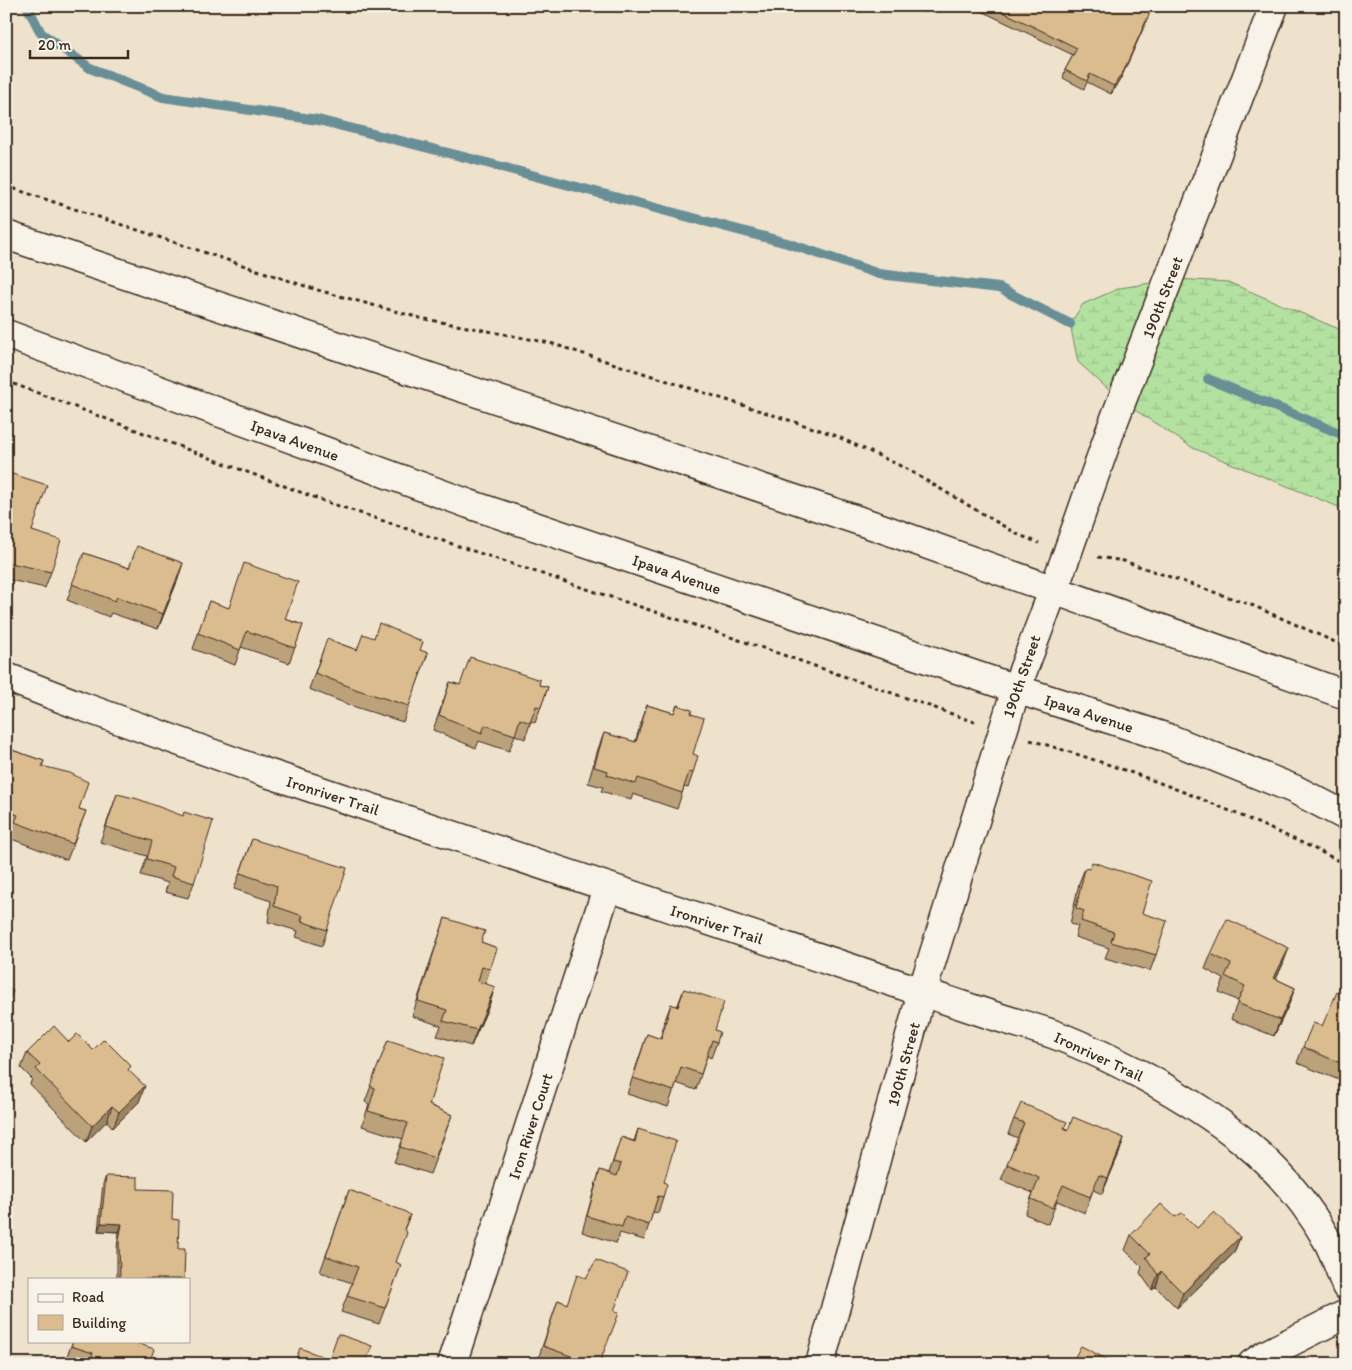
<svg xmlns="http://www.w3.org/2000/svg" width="1352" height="1370" viewBox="0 0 1352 1370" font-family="Itim,sans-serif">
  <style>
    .wetland { fill: url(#wetland-marsh); stroke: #76865f }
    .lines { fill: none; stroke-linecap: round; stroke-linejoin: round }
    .stream { stroke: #698f96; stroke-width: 10 }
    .street-casing { stroke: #3b2a1e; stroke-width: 31 }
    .secondary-casing { stroke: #3b2a1e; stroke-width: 31 }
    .path { stroke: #3b2a1e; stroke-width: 3; stroke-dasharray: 4 4; stroke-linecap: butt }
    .street { stroke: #f7f3e8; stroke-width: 28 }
    .secondary { stroke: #f7f3e8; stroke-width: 28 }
    .wall { fill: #bca27a; stroke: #3b2a1e }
    .shaded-wall { fill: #998463; stroke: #3b2a1e }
    .building { fill: #dbbc8e; stroke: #3b2a1e }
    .labels { text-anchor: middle; stroke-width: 4; stroke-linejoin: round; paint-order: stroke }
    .street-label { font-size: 16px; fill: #3b2a1e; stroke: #f7f3e8 }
  </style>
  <defs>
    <pattern id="wetland-marsh" width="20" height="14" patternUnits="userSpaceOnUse" patternTransform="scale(1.25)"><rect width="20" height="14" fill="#b2e1a0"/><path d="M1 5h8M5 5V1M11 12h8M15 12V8" fill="none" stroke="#9ac189"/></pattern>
  </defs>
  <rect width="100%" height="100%" fill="#efe2cd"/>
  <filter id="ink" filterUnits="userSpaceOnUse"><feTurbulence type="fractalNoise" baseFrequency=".02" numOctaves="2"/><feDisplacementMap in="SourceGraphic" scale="10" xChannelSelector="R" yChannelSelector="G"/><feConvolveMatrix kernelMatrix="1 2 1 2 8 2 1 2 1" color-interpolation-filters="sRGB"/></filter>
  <g filter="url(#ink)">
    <path class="wetland" d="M1176,279L1228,282L1346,332V510L1193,448L1121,401L1078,362L1070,324L1083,304L1120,288Z"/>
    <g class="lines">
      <path class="stream" d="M27,6L41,33L90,68L163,97L318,120L468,158L787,243L879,274L999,288L1070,324
        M1208,379L1346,436"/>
      <defs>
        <path id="street" d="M6,677L81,706L261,771L985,1013C1006,1020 1028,1026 1050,1033C1081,1044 1111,1059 1140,1074C1216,1115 1284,1162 1327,1240C1335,1254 1340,1271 1346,1286
          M452,1364L607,888
          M1252,1364L1267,1354L1346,1314"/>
        <path id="secondary" d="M6,235L881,528L1346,695
          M6,334L469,504L1016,689L1168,738L1294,789L1346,816
          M820,1364L922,992L1016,689L1067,554L1112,426L1274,6"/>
      </defs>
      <use href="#street" class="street-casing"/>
      <use href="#secondary" class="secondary-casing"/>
      <path class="path" d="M6,186L314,289L420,318L550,343L832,434L905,468L1017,534L1039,543
        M6,381L324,501L766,649L975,722
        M1098,557L1124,561L1254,606L1346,647
        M1030,740C1106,762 1181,789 1253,821C1284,835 1316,848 1346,865"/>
      <use href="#street" class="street"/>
      <use href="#secondary" class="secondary"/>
    </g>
    <path class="wall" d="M912,6H929L926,13Z
      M971,6H1144L1148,18L1121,78L1111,94L1087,82L1084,89L1063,78L1065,70L1073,55Z
      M6,472L51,572L45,588L6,579Z
      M84,553L129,568L178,579L158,629L111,613L109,617L67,600Z
      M209,601L228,608L285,619L303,625L289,663L241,647L235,665L193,649Z
      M374,638L428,653L403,722L352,706L309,689L327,639L357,650Z
      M450,682L460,685H539L548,687L535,723L531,721L525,739L515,735L509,751L479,741L476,748L433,730Z
      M647,705L674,713L677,705L691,714L693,773L688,788L684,787L677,809L633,794L631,800L601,791L603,787L588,783L598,749L604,733L635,742Z
      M6,748L44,761L42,766L79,809L86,811L67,860L9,838L12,831L6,828V811L8,808L6,807Z
      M117,794L194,883L188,898L165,892L168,883L141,875L147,856L100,842Z
      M252,839L327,930L322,946L296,937L298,931L268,922L271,901L234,889Z
      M1085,868L1142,913L1156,955L1150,971L1105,958L1109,948L1075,937L1078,926L1070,924L1079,883Z
      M445,918L481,942L497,948L485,984L490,1003L471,1046L437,1036L441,1026L412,1016Z
      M1211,954L1283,964L1276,979L1295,988L1289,1004L1274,1036L1231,1019L1238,1001L1219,992L1224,979L1205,969Z
      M684,989L715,1030L717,1042L711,1058L707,1056L696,1090L676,1083L668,1107L627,1094L647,1034L660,1039L665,1020L671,1004L677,1007Z
      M1346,996V1075L1342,1074L1339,1080L1297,1063L1303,1047L1322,1026Z
      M388,1040L429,1105L452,1115L430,1174L394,1162L403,1139L362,1126L369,1104L365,1102Z
      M69,1042L93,1050L129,1071L139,1102L113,1128L107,1121L86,1142L30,1084L32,1079L21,1068L27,1053Z
      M1014,1119L1064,1128L1068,1130L1124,1138L1102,1194L1093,1190L1085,1213L1057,1201L1048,1224L1025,1214L1033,1193L1001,1180L1018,1138L1008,1134Z
      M638,1129L664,1182L663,1197L658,1213L653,1212L644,1240L620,1233L616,1243L582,1232L595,1186L600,1170L609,1173L621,1137L634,1141Z
      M106,1176L138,1189L172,1219L184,1279H117V1248L119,1232L98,1231L103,1184Z
      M349,1190L410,1215L404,1230L396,1262L401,1265L379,1324L341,1312L352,1283L320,1272Z
      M1175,1217L1197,1228L1240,1237L1234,1253L1177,1308L1156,1287L1152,1290L1140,1273L1142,1267L1125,1250L1131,1235Z
      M558,1300L567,1304L614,1311L600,1364H542L537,1362Z
      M73,1341L149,1364H73L65,1361Z"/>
    <path class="shaded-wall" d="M1151,10L1121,78L1111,94L1114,86Z
      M183,563L178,579L158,629L163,614Z
      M1289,948L1283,964L1269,994L1274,978Z
      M495,987L490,1003L471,1046L477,1030Z
      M1295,988L1289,1004L1274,1036L1280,1020Z
      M145,1086L139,1102L113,1128L119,1112Z
      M112,1106L107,1121L86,1142L92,1126Z
      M1124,1138L1119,1154L1102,1194L1108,1178Z
      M101,1223L122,1224L119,1232L98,1231Z
      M1240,1237L1234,1253L1177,1308L1183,1293Z
      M1161,1271L1156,1287L1152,1290L1158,1275Z"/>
    <path class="building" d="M991,6H1144L1151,10L1124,70L1114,86L1090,74L1087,81L1065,70L1077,48Z
      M6,472L47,485L32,531L61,540L51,572L6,562V551L9,542L6,541Z
      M137,546L183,563L163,614L117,597L115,601L72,584L84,553L129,568Z
      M244,563L298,582L285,619L303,625L295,648L247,631L240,650L198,633L209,601L229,608Z
      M379,623L423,642L420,650L428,653L409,706L358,690L315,673L327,639L357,650L363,634L374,638Z
      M470,657L540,680L539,685L548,687L541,707L536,706L530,723L520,719L515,735L485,725L482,733L439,715L450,682L460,685Z
      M647,705L674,713L677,705L692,710L691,714L704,718L693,754L698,756L693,773L689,772L682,793L638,778L636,784L607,775L608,771L594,767L604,733L636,742Z
      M6,748L44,761L42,766L70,773L88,782L79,809L86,811L73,844L15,822L18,815L7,811L13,792L6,789Z
      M117,794L138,799L183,816L184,812L213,821L194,883L171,876L174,867L147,859L152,841L106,827Z
      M252,839L347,868L327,930L301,921L303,916L274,906L277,886L240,873Z
      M1092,862L1152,881L1142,913L1167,921L1156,955L1111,942L1114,932L1081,921L1084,911L1076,908L1085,868L1089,869Z
      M445,918L485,931L481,942L497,948L490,969L482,967L478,981L495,987L477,1030L443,1021L447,1010L418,1001Z
      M1227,919L1289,948L1274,978L1295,988L1280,1020L1237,1003L1245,986L1225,976L1231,964L1211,954Z
      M6,977L9,978L6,987Z
      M6,988L13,991L6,1007Z
      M684,989L724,1002L715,1030L720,1032L717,1042L712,1040L701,1074L681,1067L674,1091L633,1078L647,1034L661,1039L671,1004L678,1007Z
      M1337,992L1346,996L1345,1065L1303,1047L1313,1023L1322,1026Z
      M54,1026L69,1042L77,1034L93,1050L104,1039L131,1066L128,1070L145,1086L119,1112L112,1106L92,1126L36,1069L40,1065L27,1053Z
      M388,1040L444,1058L429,1105L452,1115L435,1158L400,1147L408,1123L368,1111L375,1088L370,1086Z
      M1021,1103L1067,1122L1064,1128L1068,1130L1073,1117L1124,1138L1108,1178L1099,1175L1090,1197L1063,1185L1053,1208L1031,1199L1039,1178L1007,1164L1024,1123L1014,1119Z
      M638,1129L676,1141L664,1182L667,1184L663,1197L658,1196L649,1225L625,1217L622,1227L587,1216L600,1170L617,1176L621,1164L613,1162L621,1137L635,1142Z
      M106,1176L138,1177V1189L173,1190L172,1219L179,1220L178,1249H185L184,1279H120L119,1240L122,1224L101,1223Z
      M349,1190L404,1211L410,1215L404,1229L407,1233L396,1262L401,1265L385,1308L347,1296L358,1267L326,1256Z
      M1161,1204L1175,1217L1182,1213L1197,1228L1214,1212L1240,1237L1183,1293L1161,1271L1158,1275L1146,1257L1150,1254L1131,1235Z
      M596,1260L628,1272L614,1311L619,1313L599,1364H593L543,1346L558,1300L567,1304L577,1275L586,1278Z
      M338,1334L372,1346L365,1364H294L300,1348L329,1359Z
      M73,1341H131L154,1349L149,1364H90L93,1353L71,1346Z
      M1081,1346L1116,1364H1071Z
      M1047,1355L1058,1364H1042Z"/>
  </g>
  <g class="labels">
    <g class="street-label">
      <text transform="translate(1162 297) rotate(-69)" y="6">190th Street</text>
      <text transform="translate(295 440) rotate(20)" y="6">Ipava Avenue</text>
      <text transform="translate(677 574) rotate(19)" y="6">Ipava Avenue</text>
      <text transform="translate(1021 676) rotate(-71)" y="6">190th Street</text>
      <text transform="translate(1089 713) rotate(18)" y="6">Ipava Avenue</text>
      <text transform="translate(333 795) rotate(18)" y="6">Ironriver Trail</text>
      <text transform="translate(717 924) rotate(18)" y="6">Ironriver Trail</text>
      <text transform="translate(1099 1056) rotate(25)" y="6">Ironriver Trail</text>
      <text transform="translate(903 1064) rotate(-75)" y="6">190th Street</text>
      <text transform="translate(530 1126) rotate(-72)" y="6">Iron River Court</text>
    </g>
  </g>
  <rect width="1352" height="1370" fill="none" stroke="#f7f3e8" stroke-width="25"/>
  <rect x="12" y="12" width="1327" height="1345" fill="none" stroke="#3b2a1e" stroke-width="2" filter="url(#ink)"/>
  <rect x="28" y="1278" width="162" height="65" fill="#f7f3e8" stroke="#aca397"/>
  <rect x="38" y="1294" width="25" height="8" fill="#f7f3e8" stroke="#aca397"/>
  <text x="72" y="1302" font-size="15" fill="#3b2a1e">Road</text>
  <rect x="38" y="1315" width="25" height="15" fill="#dbbc8e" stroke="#aca397"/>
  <text x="72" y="1328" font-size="15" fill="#3b2a1e">Building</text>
  <path d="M30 50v8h98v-8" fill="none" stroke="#3b2a1e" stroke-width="2.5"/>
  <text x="38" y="50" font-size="15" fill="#3b2a1e" stroke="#f7f3e8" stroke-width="4" paint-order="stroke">20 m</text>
</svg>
